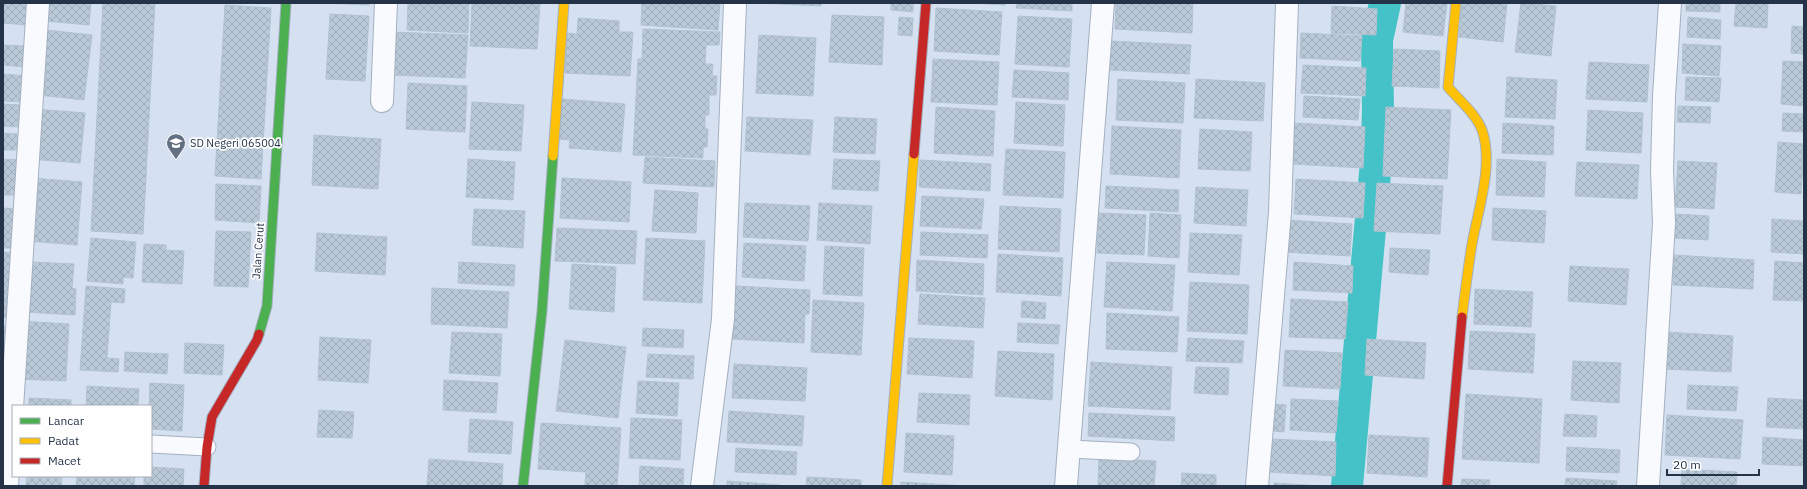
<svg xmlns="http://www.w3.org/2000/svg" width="1807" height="489" viewBox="0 0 1807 489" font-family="'IBM Plex Sans',sans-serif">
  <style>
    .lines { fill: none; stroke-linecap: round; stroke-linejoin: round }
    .canal { stroke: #44c2c8; stroke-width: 32 }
    .building { fill: url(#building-cross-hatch); stroke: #b1c2d1 }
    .lane-casing { stroke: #a4b0c1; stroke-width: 19 }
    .street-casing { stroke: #a4b0c1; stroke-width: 24 }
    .fast-casing { stroke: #a4b0c1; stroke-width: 11 }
    .slow-casing { stroke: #a4b0c1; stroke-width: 11 }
    .jam-casing { stroke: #a4b0c1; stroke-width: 11 }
    .lane { stroke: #f9fafd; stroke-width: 17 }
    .street { stroke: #f9fafd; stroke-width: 22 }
    .fast { stroke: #4caf50; stroke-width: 9 }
    .slow { stroke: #ffc107; stroke-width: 9 }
    .jam { stroke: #c62828; stroke-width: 9 }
    .labels { text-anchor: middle; stroke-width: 3.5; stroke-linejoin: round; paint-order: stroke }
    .poi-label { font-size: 11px; fill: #243347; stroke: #fefefe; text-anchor: start }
    .street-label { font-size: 11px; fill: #243347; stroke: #fefefe }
  </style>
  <defs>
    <pattern id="building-cross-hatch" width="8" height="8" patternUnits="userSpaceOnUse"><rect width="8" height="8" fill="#b9c9d8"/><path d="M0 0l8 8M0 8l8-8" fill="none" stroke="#9fadbb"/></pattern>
  </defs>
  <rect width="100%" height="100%" fill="#d5e1f1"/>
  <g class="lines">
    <path class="canal" d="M1347,486L1376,162L1378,112L1377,40L1385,3"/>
  </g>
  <path class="building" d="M3,3H28L27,25L3,23Z
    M47,3H91L89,25L45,21Z
    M103,3H155L143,234L91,231Z
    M324,3H369V5Z
    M408,3H469L468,33L407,30Z
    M472,3H540L537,49L470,46Z
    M642,3H720L718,30L641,25Z
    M758,3H821V6Z
    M891,3H913V12L891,10Z
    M970,3H1005V5Z
    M1017,3H1072V11L1016,8Z
    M1116,3H1193L1192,33L1115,29Z
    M1406,3H1447L1443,36L1403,32Z
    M1462,3H1507L1503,42L1459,37Z
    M1521,3L1556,6L1551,56L1515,52Z
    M1686,3H1720V12L1686,11Z
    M1736,3H1768L1767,28L1734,26Z
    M225,5L271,8L261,179L215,176Z
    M1332,6L1377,9L1376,35L1331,33Z
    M936,8L1002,12L999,55L934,51Z
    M330,14L369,16L365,81L326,79Z
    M832,15L884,17L882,65L829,62Z
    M1018,16L1072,19L1069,67L1015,64Z
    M899,17L913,18L912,36L898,35Z
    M1688,17L1721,20L1720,39L1687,37Z
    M578,18L619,21V32H633L630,76L565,73L567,33L577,34Z
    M1792,26L1804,27V54L1791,53Z
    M643,29L720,32L719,45H706L705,64H713L712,76H717L716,95H709V115H705V129H708L707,147H703V158L633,155L638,59H642Z
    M46,30L92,35L84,100L39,95Z
    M392,32L468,35L465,78L391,75Z
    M1301,33L1362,36L1360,61L1300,58Z
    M759,35L816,38L813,96L756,93Z
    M1110,41L1191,45L1189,74L1109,70Z
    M1683,44L1721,46L1719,76L1682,73Z
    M3,45L27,46L26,67L3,65Z
    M1394,49L1440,51L1439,88L1392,86Z
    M933,59L999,62L997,105L931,102Z
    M1783,61L1804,62V106L1781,104Z
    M1589,62L1649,65L1647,102L1586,99Z
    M1303,65L1366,68L1365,96L1301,93Z
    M1014,70L1069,73L1068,100L1012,97Z
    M3,74L27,76L26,102L3,101Z
    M1507,77L1557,80L1555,119L1505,117Z
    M1686,77L1721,78L1719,102L1685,100Z
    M1118,79L1185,83L1183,123L1116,120Z
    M1196,79L1265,83L1263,121L1194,118Z
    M408,83L467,86L465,132L406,129Z
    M1304,96L1360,99L1358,120L1303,117Z
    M562,99L625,104L621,152L569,148L570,140L558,139Z
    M472,102L524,105L521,151L469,149Z
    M1016,102L1065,105L1063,146L1014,143Z
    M3,104L20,105L19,127L3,126Z
    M1678,106L1711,107L1710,123L1677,122Z
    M936,107L995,111L993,156L934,153Z
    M1386,107L1451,110L1447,179L1383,176Z
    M34,109L85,113L80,163L30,159Z
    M1588,110L1643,113L1641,153L1586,150Z
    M1783,113L1804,114V132L1782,131Z
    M747,117L813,120L810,155L745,151Z
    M835,117L877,119L875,154L833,152Z
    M1295,123L1365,127L1363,168L1292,164Z
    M1503,123L1554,126L1553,155L1502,153Z
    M1112,126L1181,130L1179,178L1110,174Z
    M1200,129L1252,132L1250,171L1198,169Z
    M3,133L17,134V150H3Z
    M314,135L381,139L378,189L312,185Z
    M1778,142L1804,144L1801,194L1775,192Z
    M1006,149L1065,152L1063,198L1003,195Z
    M645,157L715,161L714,187L643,183Z
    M3,159L21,160L19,195H3Z
    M468,159L515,162L513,200L466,197Z
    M834,159L880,161L878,191L832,189Z
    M1497,159L1546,162L1544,197L1496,195Z
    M920,160L991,164L990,191L919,187Z
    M1678,161L1717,163L1714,209L1675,207Z
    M1577,162L1639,165L1637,199L1575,196Z
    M32,178L82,182L77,245L28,241Z
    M562,178L631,182L629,222L560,218Z
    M1296,179L1365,183L1363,218L1294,214Z
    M1377,183L1443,186L1440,234L1374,231Z
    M216,184L261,186L259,223L215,220Z
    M1106,186L1179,190L1178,212L1105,208Z
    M1196,187L1248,190L1246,226L1194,223Z
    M655,190L698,193L696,233L652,231Z
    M922,196L984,199L981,229L920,226Z
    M745,203L810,206L808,241L743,237Z
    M819,203L872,206L870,244L817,240Z
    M1000,206L1061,209L1059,252L998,249Z
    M3,208L17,209L15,248H3Z
    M1493,208L1546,211L1544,243L1492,240Z
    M474,209L525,211L523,248L472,245Z
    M1099,213L1146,215L1144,255L1097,253Z
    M1150,213L1181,215L1179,258L1148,256Z
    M1675,214L1709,216L1708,240L1674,238Z
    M1772,219L1804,221V254L1771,252Z
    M1286,220L1352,224L1350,256L1284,252Z
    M557,228L637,231L635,264L555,261Z
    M216,231L251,232L248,287L214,286Z
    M921,232L988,235L987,258L920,255Z
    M317,233L387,237L385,275L315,271Z
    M1190,233L1242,235L1239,275L1188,272Z
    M91,238L136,242L133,278L123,277V284L87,281Z
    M646,238L705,241L702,303L643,300Z
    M744,243L806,246L804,281L742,277Z
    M144,244L166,245V250L184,251L182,284L142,282Z
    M825,246L864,248L862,296L823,294Z
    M1390,248L1430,250L1428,275L1389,272Z
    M3,252L14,253L10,317H3Z
    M998,254L1063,258L1061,296L996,292Z
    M1674,255L1754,260L1753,289L1673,285Z
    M917,260L984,264L983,295L916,291Z
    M1775,261L1804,263V301L1773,300Z
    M32,262L74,264L72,288L76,289L75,315L24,312Z
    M459,262L515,265L514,286L458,283Z
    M1107,262L1175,265L1172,311L1104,307Z
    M1294,262L1353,266L1352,293L1293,290Z
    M572,264L616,267L614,312L569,309Z
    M1570,266L1629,269L1626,305L1568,301Z
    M1190,282L1249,285L1247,334L1187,331Z
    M86,286L125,289L124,303L111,302L107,358L119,359L118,372L80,370Z
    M735,286L810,290L809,314H805L804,343L732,339Z
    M432,288L509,292L507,328L431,324Z
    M1475,289L1533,292L1531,327L1474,324Z
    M920,294L985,298L983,328L918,324Z
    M1291,299L1348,302L1345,339L1289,337Z
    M813,300L864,303L861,355L811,352Z
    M1022,301L1046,303L1045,319L1021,317Z
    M1107,313L1179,317L1177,352L1106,349Z
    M20,321L69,324L66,381L17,379Z
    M1018,323L1060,325L1058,344L1017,342Z
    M3,326L10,327L7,371H3Z
    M643,328L684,330L683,348L642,346Z
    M1470,331L1535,334L1533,373L1468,369Z
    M452,332L502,334L500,376L449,373Z
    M1665,332L1733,336L1731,372L1663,369Z
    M320,337L371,340L368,383L318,380Z
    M909,338L974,341L972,378L907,374Z
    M1188,338L1244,341L1242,363L1186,361Z
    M1367,339L1426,343L1424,379L1365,375Z
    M565,340L626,347L618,418L556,411Z
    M185,343L224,345L222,375L184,373Z
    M1285,350L1342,353L1340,389L1283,386Z
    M998,351L1054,354L1052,400L995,396Z
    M125,352L168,354L167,374L124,371Z
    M648,354L694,356L693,379L646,377Z
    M1573,361L1621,363L1619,403L1571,400Z
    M1091,362L1172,367L1170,410L1088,406Z
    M734,364L807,368L805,401L732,398Z
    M1196,367L1229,368L1228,395L1194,393Z
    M444,380L498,383L496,413L443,410Z
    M638,381L679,383L677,416L636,413Z
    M150,383L184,385L182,431L151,429V406H149Z
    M1688,385L1738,387L1736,411L1687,409Z
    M87,386L139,389L138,406H86Z
    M919,393L970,395L969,425L917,422Z
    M1466,394L1542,399L1539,463L1462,459Z
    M29,398L71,400V406H29Z
    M1768,398L1804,400V429L1766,427Z
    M1291,399L1338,401L1336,433L1290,430Z
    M1264,403L1286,405L1284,432L1262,430Z
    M319,410L354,412L352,438L317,437Z
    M729,411L804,416L802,446L727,442Z
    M1089,413L1175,417L1174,441L1088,436Z
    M1565,414L1597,416L1596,437L1563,436Z
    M1667,415L1743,420L1740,459L1665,455Z
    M631,418L682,420L680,460L629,458Z
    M470,419L513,422L511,454L468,452Z
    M541,423L621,428L617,486H585L586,472L538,469Z
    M906,433L954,436L952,475L904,472Z
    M1369,435L1429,438L1427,477L1367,473Z
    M1763,437L1804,440V466L1762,464Z
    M1272,439L1336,442L1335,476L1270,472Z
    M1567,447L1620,450L1619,473L1566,471Z
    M736,448L797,452L796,475L735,472Z
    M1099,458L1156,461L1154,486H1098Z
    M429,459L503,464L502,486H427Z
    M640,466L684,469L683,486H639Z
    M151,467L184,469L183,486H144V476H151Z
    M1682,469L1737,472L1736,486H1681Z
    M1182,473L1216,475V486H1181Z
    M27,476H62L61,486H26Z
    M77,476H135L134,486H76Z
    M807,477L861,480V486H806Z
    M1566,478L1617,481L1616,486H1565Z
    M1462,479L1490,480L1489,486H1461Z
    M727,481L780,485V486H727Z
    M901,482L968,486H901Z
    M1274,483L1322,486H1274Z"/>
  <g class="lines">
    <defs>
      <path id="lane" d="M151,444L207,447
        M1069,449L1131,452"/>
      <path id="street" d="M382,101L386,3
        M7,486L38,3
        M702,486L723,319L735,3
        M1066,486L1103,3
        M1257,486L1280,212L1287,3
        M1648,486L1664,223L1662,170L1664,96L1670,3"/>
      <path id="fast" d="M259,334L267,306L286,3
        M523,486L542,311L553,156"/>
      <path id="slow" d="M1456,3L1448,87C1459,100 1476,114 1482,130C1494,164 1478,210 1472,244C1468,268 1465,293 1462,317
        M553,156L564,3
        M887,486L914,154"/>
      <path id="jam" d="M914,154L926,3
        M204,486L207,447L212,417L257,340L259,334
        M1447,486L1462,317"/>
    </defs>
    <use href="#lane" class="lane-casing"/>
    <use href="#street" class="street-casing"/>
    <use href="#fast" class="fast-casing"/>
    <use href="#slow" class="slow-casing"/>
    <use href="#jam" class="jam-casing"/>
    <use href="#lane" class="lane"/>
    <use href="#street" class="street"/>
    <use href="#fast" class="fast"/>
    <use href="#slow" class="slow"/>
    <use href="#jam" class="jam"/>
  </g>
  <defs>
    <symbol id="school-pin" viewBox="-11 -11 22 30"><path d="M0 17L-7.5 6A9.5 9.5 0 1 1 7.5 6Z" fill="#627082" stroke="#fefefe"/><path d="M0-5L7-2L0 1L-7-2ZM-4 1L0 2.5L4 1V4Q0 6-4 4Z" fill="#fff"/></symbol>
  </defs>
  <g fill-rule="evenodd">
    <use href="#school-pin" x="165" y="132" width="22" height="30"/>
  </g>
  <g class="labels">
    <g class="poi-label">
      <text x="190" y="147">SD Negeri 065004</text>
    </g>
    <g class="street-label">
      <text transform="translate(258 251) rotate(-86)" y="4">Jalan Cerut</text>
    </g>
  </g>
  <rect width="1807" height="489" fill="none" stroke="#243347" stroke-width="8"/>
  <rect x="12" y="405" width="140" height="72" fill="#fefefe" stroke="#a7adb5"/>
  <rect x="20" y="418" width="20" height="6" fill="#4caf50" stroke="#a7adb5"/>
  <text x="48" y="425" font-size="12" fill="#243347">Lancar</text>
  <rect x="20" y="438" width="20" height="6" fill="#ffc107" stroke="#a7adb5"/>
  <text x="48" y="445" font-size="12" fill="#243347">Padat</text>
  <rect x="20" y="458" width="20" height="6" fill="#c62828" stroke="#a7adb5"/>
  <text x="48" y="465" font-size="12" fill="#243347">Macet</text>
  <path d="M1667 469v6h92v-6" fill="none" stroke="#243347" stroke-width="2"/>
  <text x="1673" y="469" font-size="12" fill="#243347" stroke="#fefefe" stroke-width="3" paint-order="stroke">20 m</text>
</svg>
